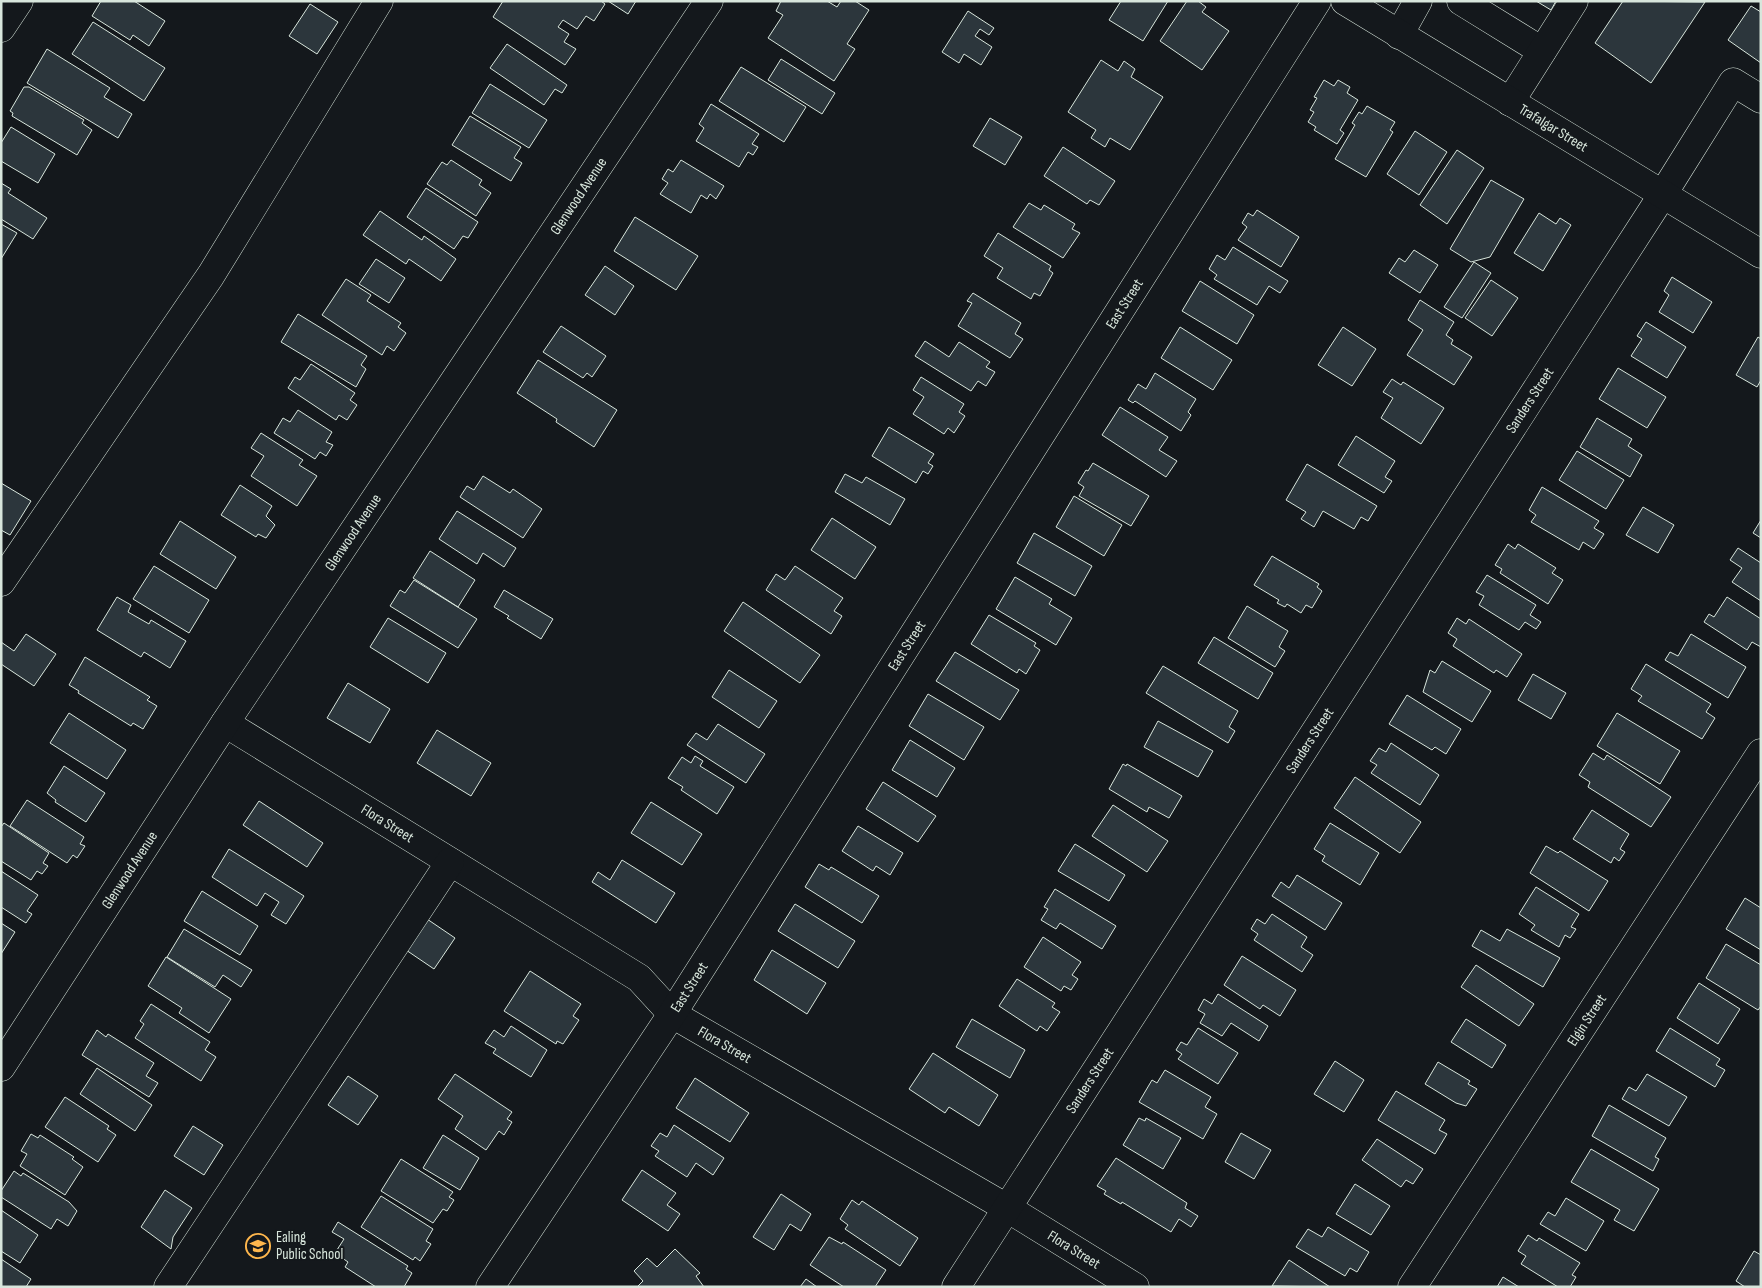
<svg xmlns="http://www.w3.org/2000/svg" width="1762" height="1288" viewBox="0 0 1762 1288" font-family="'Sofia Sans Condensed',sans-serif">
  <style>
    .building { fill: #2c363c; stroke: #d8e6dc }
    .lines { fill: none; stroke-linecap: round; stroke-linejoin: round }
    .minor-casing { stroke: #d8e6dc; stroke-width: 29 }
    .major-casing { stroke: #d8e6dc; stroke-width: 29 }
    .minor { stroke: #14181c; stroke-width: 28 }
    .major { stroke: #14181c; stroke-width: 28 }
    .labels { text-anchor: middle; stroke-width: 4; stroke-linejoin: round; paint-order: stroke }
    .street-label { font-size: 15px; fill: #d8e6dc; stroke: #14181c }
    .poi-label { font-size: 15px; fill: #d8e6dc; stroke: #14181c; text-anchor: start }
  </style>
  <rect width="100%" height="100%" fill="#14181c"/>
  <path class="building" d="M101,1H134L165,21L149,46L133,35L130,40L92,16Z
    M503,1H601L605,4L594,21L586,16L577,29L563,20L558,27L569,34L564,42L576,49L565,65L493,17Z
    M608,1H636L628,14Z
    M781,1H827L837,7L841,1H855L869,10L847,44L855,49L834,81L768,38L783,15L776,11Z
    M1121,1H1168L1143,41L1109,20Z
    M1187,1H1198L1206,7L1202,12L1229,31L1202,70L1160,41Z
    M1536,1H1556L1551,10Z
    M1623,1L1705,2L1651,83L1595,43Z
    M310,4L338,22L317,54L289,36Z
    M1751,6L1761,12V63L1728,40Z
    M968,11L994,28L989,35L980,29L975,36L992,47L981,65L964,54L959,63L942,52Z
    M93,22L165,68L144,101L72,54Z
    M507,44L567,85L562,93L555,89L544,105L490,68Z
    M47,49L110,88L104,97L132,114L118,138L27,83Z
    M781,59L835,93L822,114L768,80Z
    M1101,60L1118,71L1124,61L1135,69L1131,77L1163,97L1130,150L1110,138L1105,147L1091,138L1096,130L1068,112Z
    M741,67L806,107L784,142L719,101Z
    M1324,80L1334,86L1338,80L1350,87L1347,93L1358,100L1340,130L1344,133L1337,144L1314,130L1316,127L1308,122L1314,112L1310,110L1317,98L1314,97Z
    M490,84L547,120L529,148L472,113Z
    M24,87H29L84,120L82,123L92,130L77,155L12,116L13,113L10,111Z
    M711,104L759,134L752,144L758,147L753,155L748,152L739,167L696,141L704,128L699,124Z
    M1367,106L1395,122L1390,130L1393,132L1366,177L1335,159L1355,125L1352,123L1359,112L1362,114Z
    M470,116L521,147L514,158L522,163L511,181L452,145Z
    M990,118L1022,137L1005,165L973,146Z
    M11,127L55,154L38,183L1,161V143Z
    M1415,131L1447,152L1419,195L1387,174Z
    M1063,147L1115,181L1099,205L1090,200L1087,204L1044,176Z
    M1457,150L1484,168L1447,224L1420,205Z
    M451,160L482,180L479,185L491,193L476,216L427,184L442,162L447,165Z
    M681,160L724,186L716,199L710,194L707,199L701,195L691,213L660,194L668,183L662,179L668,169L673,172Z
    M1491,180L1524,199L1490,257L1471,262L1450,249Z
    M1,183L11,189L8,193L47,218L33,239L1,219Z
    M426,188L478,222L468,238L463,236L454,249L407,217Z
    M1029,203L1041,210L1044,205L1075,224L1072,229L1080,233L1063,258L1013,227Z
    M1257,210L1299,237L1281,267L1238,240L1247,227L1242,223L1248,213L1253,216Z
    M380,211L422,240L424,236L456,259L441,281L409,259L406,264L363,235Z
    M1539,213L1556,224L1560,218L1571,225L1543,271L1514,253Z
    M635,217L698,256L676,290L614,251Z
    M1,224L17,233L1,259Z
    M998,233L1051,266L1049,270L1053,273L1040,296L1034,293L1031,299L997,278L1003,268L984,256Z
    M1233,247L1288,281L1280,293L1269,286L1257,305L1214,279L1217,275L1209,269L1217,255L1225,260Z
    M1414,250L1438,265L1420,293L1389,273L1399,258L1405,262Z
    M376,259L405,278L389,303L359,284Z
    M1474,262L1491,273L1462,318L1444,307Z
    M605,266L634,286L615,315L585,295Z
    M1672,277L1712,302L1693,333L1659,312L1669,295L1664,291Z
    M346,279L371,295L367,301L401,323L398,327L406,333L394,351L387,346L382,355L322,315Z
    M1491,280L1518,298L1492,336L1465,318Z
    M1200,281L1254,315L1237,344L1182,311Z
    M973,293L1021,323L1015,334L1023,339L1010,358L958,326L972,303L967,301Z
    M1420,300L1454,322L1446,335L1453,340L1451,344L1472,357L1454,385L1407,355L1423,330L1408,320Z
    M298,314L367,356L361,365L366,369L356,387L281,342Z
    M1646,322L1686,347L1667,378L1631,356L1642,339L1637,336Z
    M561,326L606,356L592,377L587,373L583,378L543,352Z
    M1180,327L1232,360L1213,390L1161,358Z
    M1343,327L1376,349L1352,386L1318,365Z
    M1758,337L1761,339V380L1757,387L1736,375Z
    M925,341L949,357L959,342L990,362L986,367L995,372L986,386L978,381L971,391L915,356Z
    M538,360L617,410L594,447L556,422L557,419L517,393Z
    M311,364L355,393L350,400L357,405L347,420L339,415L336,420L288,388L295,377L300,380Z
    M1618,368L1666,397L1647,428L1599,399Z
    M1155,373L1196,399L1188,412L1191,415L1181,431L1135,401L1133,403L1128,400L1138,384L1146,389Z
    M921,377L964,404L959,412L965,416L954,433L948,428L944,434L913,414L924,397L913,390Z
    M1392,379L1401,385L1403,382L1444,408L1421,444L1381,418L1393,398L1383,392Z
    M1120,407L1168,437L1159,450L1177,461L1166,477L1102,435Z
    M298,410L332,432L326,442L333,445L326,456L320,452L315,459L274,433L283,418L290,422Z
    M1597,418L1632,439L1628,446L1642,455L1630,477L1580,447Z
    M889,427L934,454L928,463L933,466L928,474L923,471L916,483L872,456Z
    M261,433L303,460L299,465L317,476L297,506L251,476L264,456L251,448Z
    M1356,436L1395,461L1385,477L1392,481L1384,493L1338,465Z
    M1577,451L1624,480L1606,509L1559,480Z
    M1093,463L1149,496L1131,526L1079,496L1084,487L1078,483L1086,470L1088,471Z
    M1307,464L1377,506L1368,521L1361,517L1354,529L1323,511L1314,527L1301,519L1306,512L1286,500Z
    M845,474L862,483L866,477L905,499L890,525L835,492Z
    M483,476L510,493L513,489L542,509L523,538L460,497L467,486L474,490Z
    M1,483L31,501L10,535L1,530Z
    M240,485L272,506L266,516L275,525L266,538L258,534L256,537L221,515Z
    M1542,487L1599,521L1594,528L1604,534L1594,549L1583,542L1579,550L1531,522L1536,515L1529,510Z
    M1074,496L1122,525L1104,556L1056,527Z
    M1643,507L1674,525L1658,553L1626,535Z
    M457,511L516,548L504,567L483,553L477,564L439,539Z
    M832,518L876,547L855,579L811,550Z
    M1761,520V538L1753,533Z
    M180,521L236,557L216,589L160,554Z
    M1034,533L1092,566L1075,596L1017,563Z
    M1508,544L1515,549L1518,544L1556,568L1552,573L1563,580L1548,604L1500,573L1502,569L1495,565Z
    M1738,548L1761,563V601L1732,582L1742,568L1730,560Z
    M430,551L475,580L458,607L413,578Z
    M1272,556L1319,584L1317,587L1322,591L1312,608L1306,605L1301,613L1287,604L1285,607L1277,603L1279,600L1254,585Z
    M154,566L209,600L189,633L133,599Z
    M795,566L843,598L834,611L842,616L831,634L766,590L776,574L785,580Z
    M1487,575L1536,605L1530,615L1541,622L1536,629L1525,622L1519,630L1479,605L1484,596L1476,592Z
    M1015,577L1052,599L1049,604L1072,618L1056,645L996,609Z
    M414,580L477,619L458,648L390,606L400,590L405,593Z
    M504,590L553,619L541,639L507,618L509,616L494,607Z
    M117,597L131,605L128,612L149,624L151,620L186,641L170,668L144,652L141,657L97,630Z
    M1727,597L1761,619V647L1752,642L1747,650L1704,622L1709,614L1714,617Z
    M743,602L820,655L800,683L724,631Z
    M1247,606L1288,631L1279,647L1285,651L1275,667L1228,638Z
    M989,615L1036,643L1034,646L1040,650L1026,674L1019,669L1017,673L971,644Z
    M388,618L446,653L428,683L370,647Z
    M1457,618L1466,624L1469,619L1522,654L1507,677L1496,670L1494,673L1453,646L1457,639L1448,633Z
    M26,634L56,654L34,686L1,664V642L14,651Z
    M1691,634L1746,667L1728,698L1665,660L1670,652L1678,656Z
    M1214,637L1273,673L1258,699L1198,663Z
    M955,652L1019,690L1000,720L936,681Z
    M85,657L150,697L147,700L157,706L143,729L133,723L131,726L78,693L79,691L69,685Z
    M1442,661L1491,691L1472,722L1423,692L1430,670L1435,673Z
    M1646,664L1711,704L1706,712L1715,718L1702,739L1638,701L1642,696L1631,689Z
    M1163,666L1238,711L1229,727L1235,731L1228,743L1146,693Z
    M729,670L777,701L759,728L712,697Z
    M1533,674L1566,693L1551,719L1518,700Z
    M348,683L390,709L370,743L327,718Z
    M928,694L984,727L964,760L909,726Z
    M1407,695L1461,729L1446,754L1435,747L1432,750L1389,724Z
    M69,713L126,750L107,779L50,743Z
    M1617,713L1680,751L1660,784L1597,746Z
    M1158,721L1213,751L1198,777L1144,747Z
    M718,724L765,754L746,783L687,745L696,733L707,740Z
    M437,730L491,763L471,796L417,763Z
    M910,740L955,768L937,797L892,770Z
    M1391,743L1439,775L1420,805L1371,773L1377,765L1370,761L1379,748L1386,752Z
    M1593,753L1604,760L1607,755L1671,797L1651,827L1588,787L1590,782L1579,775Z
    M695,756L703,761L700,766L734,787L717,814L681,790L683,787L668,778L682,757L691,763Z
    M1123,764L1126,766L1127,764L1182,796L1169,818L1149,807L1147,812L1109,789Z
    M64,766L105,793L86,822L55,802L56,800L47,793Z
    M1355,777L1421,822L1400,853L1334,808Z
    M883,782L936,816L918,842L866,809Z
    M27,800L84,837L80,844L85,846L77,858L73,855L67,863L10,826Z
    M259,801L323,843L307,867L243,825Z
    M651,802L702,834L682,865L631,833Z
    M1113,805L1168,841L1147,872L1092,836Z
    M1592,810L1629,834L1620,849L1625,852L1619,861L1614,857L1611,863L1573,839Z
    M4,823L49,853L43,863L48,866L42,874L37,871L31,880L1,861V827Z
    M1330,823L1379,853L1360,885L1322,861L1325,856L1314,849Z
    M858,826L903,853L890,875L876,866L873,871L842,851Z
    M1075,844L1125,875L1109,901L1058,871Z
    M1546,846L1558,853L1560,851L1608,881L1589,911L1530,873Z
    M229,849L304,896L286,924L271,915L279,902L265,893L257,906L212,877Z
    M622,860L675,893L656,923L592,882L598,872L610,880Z
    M819,864L829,870L831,867L879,896L862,923L805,887Z
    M1,871L38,895L27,911L32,914L26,923L1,907Z
    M1297,875L1342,903L1325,930L1272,896L1281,882L1289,888Z
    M1536,887L1579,914L1571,927L1576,929L1570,938L1565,935L1559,947L1531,930L1535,925L1519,914Z
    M1055,889L1116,926L1102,949L1060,923L1056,929L1041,920L1048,909L1044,907Z
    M202,891L258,926L240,955L184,921Z
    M1745,898L1761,908V950L1726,929Z
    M795,904L855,941L838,968L778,931Z
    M1272,914L1307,937L1301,947L1313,955L1302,972L1254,940L1258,934L1251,929L1257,919L1265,924Z
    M427,919L455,938L434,969L406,950Z
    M1,923L15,932L1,954Z
    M184,929L252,970L241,987L223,975L215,987L167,957Z
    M1507,929L1560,958L1543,987L1472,946L1481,930L1500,941Z
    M1043,937L1081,962L1072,975L1078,979L1071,990L1064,986L1061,991L1024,967Z
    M1726,944L1761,965V1006L1758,1010L1706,978Z
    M772,950L826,983L807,1014L754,980Z
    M1242,956L1296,990L1280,1016L1263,1005L1260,1009L1224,985Z
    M166,957L231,999L209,1033L179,1013L182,1008L148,986Z
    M1476,965L1534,1004L1519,1026L1461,987Z
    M530,971L581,1004L573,1016L579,1020L563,1044L557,1041L556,1044L504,1011Z
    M1017,979L1055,1003L1052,1007L1060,1012L1047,1031L1040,1026L1037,1031L999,1006Z
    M1699,983L1740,1009L1718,1044L1677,1018Z
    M1218,994L1268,1026L1259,1041L1231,1023L1222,1036L1200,1023L1205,1014L1198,1010L1204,999L1212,1004Z
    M151,1004L210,1042L205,1050L216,1057L201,1081L135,1038L144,1024L140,1021Z
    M972,1019L1025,1050L1010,1078L956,1047Z
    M1466,1019L1506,1045L1492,1068L1451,1042Z
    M511,1026L547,1050L531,1077L493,1053L496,1049L485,1043L494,1030L504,1037Z
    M1198,1028L1238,1053L1218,1084L1178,1059L1182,1054L1176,1050L1181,1042L1187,1045Z
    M1670,1028L1720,1059L1716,1065L1725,1070L1715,1087L1656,1051Z
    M97,1030L106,1037L108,1034L154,1063L146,1076L158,1083L149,1097L82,1055Z
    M933,1053L998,1095L979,1126L949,1107L945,1113L909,1089Z
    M1335,1061L1364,1080L1344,1112L1314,1094Z
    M1438,1062L1470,1081L1468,1084L1477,1089L1466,1106L1456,1103L1425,1084Z
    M97,1068L152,1105L135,1131L80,1094Z
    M1165,1070L1211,1097L1205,1107L1217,1114L1203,1139L1139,1102L1152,1080L1157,1083Z
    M455,1074L512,1112L507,1119L512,1122L504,1135L499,1131L486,1150L455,1129L463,1116L438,1099Z
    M1647,1074L1687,1097L1669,1126L1622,1099L1629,1087L1636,1091Z
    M348,1076L378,1096L358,1125L328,1105Z
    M695,1078L749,1113L730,1142L676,1108Z
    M1396,1091L1445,1120L1439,1130L1447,1134L1435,1154L1378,1120Z
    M65,1097L109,1126L107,1129L116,1135L98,1162L45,1127Z
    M1609,1105L1666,1138L1655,1157L1659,1159L1653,1171L1592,1136Z
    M1139,1118L1145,1121L1146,1118L1181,1138L1163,1169L1123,1145Z
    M674,1125L724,1158L713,1175L696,1163L687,1177L655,1156L659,1151L651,1146L660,1133L667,1137Z
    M193,1126L223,1145L204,1175L174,1156Z
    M1241,1133L1271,1150L1254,1179L1225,1162Z
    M31,1134L38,1138L40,1135L74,1157L72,1159L83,1167L65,1195L20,1166L27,1154L21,1151Z
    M443,1135L479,1158L460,1190L423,1168Z
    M1377,1139L1423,1169L1413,1184L1406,1180L1401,1187L1362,1160Z
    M1591,1149L1659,1189L1634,1231L1614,1220L1620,1210L1571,1182Z
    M1116,1158L1187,1203L1185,1208L1198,1216L1191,1227L1179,1219L1171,1232L1122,1202L1121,1204L1104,1194L1106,1191L1097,1186Z
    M401,1159L453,1192L449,1197L454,1200L447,1211L443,1209L433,1223L381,1191Z
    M642,1170L676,1193L667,1205L680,1214L668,1231L622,1200Z
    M14,1171L21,1176L23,1173L69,1202L77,1211L68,1226L57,1219L51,1229L1,1197V1191Z
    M1355,1184L1390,1206L1371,1235L1336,1214Z
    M165,1190L192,1208L173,1237L171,1249L141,1227Z
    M781,1194L811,1214L801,1231L790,1224L774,1250L753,1237Z
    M381,1196L433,1229L426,1241L431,1244L420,1261L415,1257L413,1260L361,1227Z
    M1566,1198L1604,1221L1586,1251L1540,1224L1548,1212L1555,1216Z
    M852,1200L859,1205L862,1201L918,1238L900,1266L845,1229L848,1225L840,1219Z
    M1,1210L38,1235L20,1263L1,1251Z
    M338,1222L408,1266L406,1269L412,1273L404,1287H376L345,1267L348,1262L335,1253L344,1239L332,1232Z
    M1328,1227L1369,1252L1357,1272L1350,1268L1345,1276L1296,1247L1308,1229L1322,1237Z
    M1528,1235L1537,1241L1539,1238L1580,1263L1572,1275L1576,1277L1570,1287H1558L1521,1264L1526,1256L1518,1251Z
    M829,1237L842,1244L843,1242L886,1270L875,1287H844L810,1265Z
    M675,1249L700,1273L696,1276L704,1287H637L643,1281L634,1271L647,1258L657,1267Z
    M1754,1251L1761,1255V1287H1745L1736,1281Z
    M1,1259L31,1279L26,1287H1Z
    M1289,1260L1330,1287L1272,1286Z
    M1503,1277L1519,1287H1497Z
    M806,1279L817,1287H800Z"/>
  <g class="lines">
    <defs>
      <g id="minor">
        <path d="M1461,1L1542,51"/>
        <path d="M1,28L19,1"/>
        <path d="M1399,35L1418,1"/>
        <path d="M1510,102L1574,1"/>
        <path d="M1,582L211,275L379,1"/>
        <path id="s1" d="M225,723L639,978L672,1014L1007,1208L1135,1287"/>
        <path id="s2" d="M1,1067L225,723L709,1"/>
        <path d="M168,1287L450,862"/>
        <path id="s3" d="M490,1287L672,1014L1317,1"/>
        <path id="s4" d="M956,1287L1663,194L1733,82L1761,99"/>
        <path id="s5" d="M1412,1287L1761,753"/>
      </g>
      <g id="major">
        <path id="s6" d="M1345,1L1761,254"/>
      </g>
    </defs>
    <use href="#minor" class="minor-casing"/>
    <use href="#major" class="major-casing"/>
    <use href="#minor" class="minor"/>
    <use href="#major" class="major"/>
  </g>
  <defs>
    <symbol id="school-ring" viewBox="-11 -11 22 22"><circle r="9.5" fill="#14181c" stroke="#ffb74d" stroke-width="1.5"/><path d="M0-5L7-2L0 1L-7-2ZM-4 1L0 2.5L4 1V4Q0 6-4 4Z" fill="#ffb74d"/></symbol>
  </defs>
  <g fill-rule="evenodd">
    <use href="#school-ring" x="244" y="1232" width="28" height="28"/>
  </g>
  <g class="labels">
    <g class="street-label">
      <text dy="5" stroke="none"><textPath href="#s6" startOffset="244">Trafalgar Street</textPath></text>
      <text dy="5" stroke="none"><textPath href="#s2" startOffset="1045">Glenwood Avenue</textPath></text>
      <text dy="5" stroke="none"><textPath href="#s3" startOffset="1170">East Street</textPath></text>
      <text dy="5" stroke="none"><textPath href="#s4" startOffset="1056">Sanders Street</textPath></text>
      <text dy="5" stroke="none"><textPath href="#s2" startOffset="640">Glenwood Avenue</textPath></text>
      <text dy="5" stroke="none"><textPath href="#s3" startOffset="765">East Street</textPath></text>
      <text dy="5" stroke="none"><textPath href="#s4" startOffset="651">Sanders Street</textPath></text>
      <text dy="5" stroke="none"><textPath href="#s1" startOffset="191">Flora Street</textPath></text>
      <text dy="5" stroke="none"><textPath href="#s2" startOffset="235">Glenwood Avenue</textPath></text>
      <text dy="5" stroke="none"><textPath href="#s3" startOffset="360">East Street</textPath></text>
      <text dy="5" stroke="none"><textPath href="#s5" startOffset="319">Elgin Street</textPath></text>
      <text dy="5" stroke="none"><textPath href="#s1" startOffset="596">Flora Street</textPath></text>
      <text dy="5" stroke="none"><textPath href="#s4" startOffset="246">Sanders Street</textPath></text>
      <text dy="5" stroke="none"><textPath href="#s1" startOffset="1001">Flora Street</textPath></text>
    </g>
    <g class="poi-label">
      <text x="276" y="1242">Ealing<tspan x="276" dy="17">Public School</tspan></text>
    </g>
  </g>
  <rect width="1762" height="1288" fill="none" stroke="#d8e6dc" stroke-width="5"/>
</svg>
